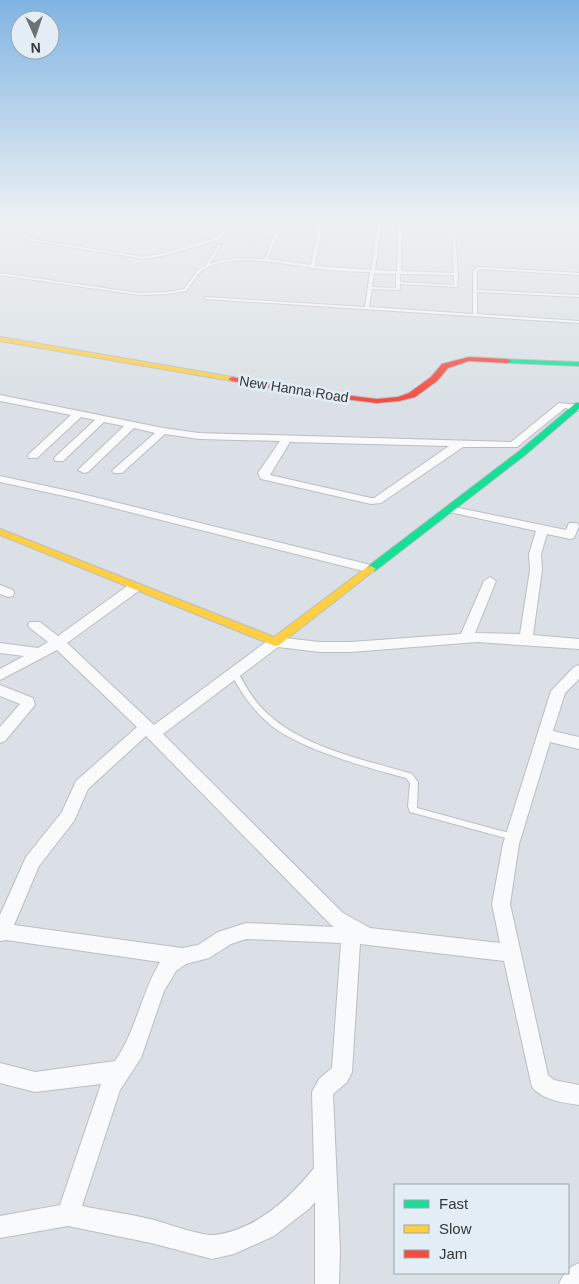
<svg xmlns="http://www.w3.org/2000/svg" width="579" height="1284" viewBox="0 0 579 1284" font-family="Arial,sans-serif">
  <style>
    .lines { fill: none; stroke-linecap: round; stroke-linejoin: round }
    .lane-casing { stroke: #babec2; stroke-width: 2 }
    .street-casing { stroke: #babec2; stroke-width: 2 }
    .fast-casing { stroke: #babec2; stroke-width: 2 }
    .slow-casing { stroke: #babec2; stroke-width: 2 }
    .jam-casing { stroke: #babec2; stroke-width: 2 }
    .lane { fill: #f9fafb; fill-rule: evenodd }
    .street { fill: #f9fafb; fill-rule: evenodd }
    .fast { fill: #16e098; fill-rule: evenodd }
    .slow { fill: #ffcf43; fill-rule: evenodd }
    .jam { fill: #f24e42; fill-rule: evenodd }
    .labels { text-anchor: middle; stroke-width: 5; stroke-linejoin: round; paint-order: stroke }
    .far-street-label { font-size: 14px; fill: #33373a; stroke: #e3edf6 }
  </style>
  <rect width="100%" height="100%" fill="#dae0e5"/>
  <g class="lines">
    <defs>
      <path id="lane" d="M29,222H34L12,235L10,234L11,233L20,228L0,225V223L23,226Z
        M54,222H59L32,239L144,257L165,253L218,237L227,222H231L220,239L167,255L144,259L27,240Z
        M281,222H285L275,241L268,259L311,265L319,222H323L315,266L371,270L378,222H382L375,270L397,271L398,222H402L401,271L454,273L452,233L455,232L458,274L457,287L400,284V289L398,290L372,289L369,307L473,314V271L478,267L579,273V275L480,269L477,271V290L579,295V297L477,292V314L579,321V323L206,299L204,298L206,297L365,307L370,272C354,272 337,271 320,269C289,265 230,251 203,270C196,275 192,284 186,291L168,294L139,295L0,275V273L139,293L168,292L184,289L198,270L205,266L218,244L221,245L210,264C227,257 246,258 265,259L271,241ZM374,273L396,274V288L372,287ZM400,274L454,275V285L400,282Z
        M231,670H237C245,686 254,702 268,714C304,748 366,760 412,774L418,782L417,808L513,834L516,835L517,837L516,839L513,840L410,812L408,806L410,783L406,778C372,769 336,759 303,744C293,739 282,734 273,727C254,712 241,693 230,672Z"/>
      <path id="street" d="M0,395L163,428L199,433L511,442L559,403L579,405V411L565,408L517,447H463L381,503L371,504L261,479L258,473L280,441L199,439L165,434L122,473H114L112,471L114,469L155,433L134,428L88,472L84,473L78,470L80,468L124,426L104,422L63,461H55L54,459L55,457L95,420L81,417L37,458H29L28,456L29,454L71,415L0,401ZM290,442L449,446L374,498H371L270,475Z
        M0,476L78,493L375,566L377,569L371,573L78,499L0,482Z
        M449,506L566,530L569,523H577L579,526L574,538L570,539L547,534L541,554L542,570L533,635L579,639V649L477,642L351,652H320L278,647L163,734L343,913L370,928L500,943L492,904L503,844L551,691L574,667L579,665V679L565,693L553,731L579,737V749L550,742L519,844L510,904L548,1075L554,1080L579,1085V1105C562,1102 544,1101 532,1087L504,961L360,944L352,1072L347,1082L333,1094L340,1250L339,1284H315V1202L310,1208L274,1236L234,1254L212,1259L151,1243L68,1226L0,1238V1216L60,1205L101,1084L35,1092L0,1083V1063L35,1072L115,1061C136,1031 141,994 160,962L6,940L0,941V915L26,857L62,812L76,781L137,727L57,650L0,680V669L24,656L0,653V643L38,648L48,642L30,628L28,625L30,622H40L58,636L130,584H140L141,587L140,590L67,643L154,725L270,639L275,637L320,642H351L461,634L484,581L490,577L496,581L475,633L520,634L530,570L529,554L536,531L445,511L443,509ZM146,736L331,925L334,927L246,923L218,932L198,945L182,948L14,925L39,866L74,821L88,789ZM246,939L341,943L332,1068L319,1079L312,1092L314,1168C289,1199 256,1230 214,1235C202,1236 168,1224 154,1220C131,1214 106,1211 82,1206L120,1090L141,1058L164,991L176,971L186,964L209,958L231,944Z
        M0,585L13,590L14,593L13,596L8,597L0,594Z
        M0,685L33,698L35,705L5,741L0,743V727L20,704L0,696Z
        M579,1263V1284H559C562,1276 566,1272 571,1267Z"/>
      <path id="fast" d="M504,359L579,362V366L507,363L503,361Z
        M576,403H579V409L524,456L375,571H367L366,569L367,567L518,452Z"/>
      <path id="slow" d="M0,337L232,377L236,379L232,381L0,341Z
        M0,529L274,637L367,567L371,566L376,569L279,645L275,646L0,535Z"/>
      <path id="jam" d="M469,357L507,359L511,361L507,363L469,361L448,368L437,381L415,397L399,401L377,403L311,395L232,381L228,379L232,377L311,391L377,399L398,397L409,393L431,377L442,364Z"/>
    </defs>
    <use href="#lane" class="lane-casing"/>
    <use href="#street" class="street-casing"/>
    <use href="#fast" class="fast-casing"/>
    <use href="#slow" class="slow-casing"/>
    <use href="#jam" class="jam-casing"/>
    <use href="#lane" class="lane"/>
    <use href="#street" class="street"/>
    <use href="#fast" class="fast"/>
    <use href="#slow" class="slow"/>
    <use href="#jam" class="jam"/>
  </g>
  <linearGradient id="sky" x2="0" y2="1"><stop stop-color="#80b4e3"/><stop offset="0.55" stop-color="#eef1f3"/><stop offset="1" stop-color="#eef1f3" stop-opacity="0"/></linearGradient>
  <rect width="579" height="402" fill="url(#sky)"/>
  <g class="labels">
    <g class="far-street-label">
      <text transform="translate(294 389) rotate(9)" y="5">New Hanna Road</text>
    </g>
  </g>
  <rect x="394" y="1184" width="175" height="90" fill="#e3edf6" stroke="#9da4ab"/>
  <rect x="404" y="1200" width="25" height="8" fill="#16e098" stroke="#9da4ab"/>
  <text x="439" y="1209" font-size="15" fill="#33373a">Fast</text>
  <rect x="404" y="1225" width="25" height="8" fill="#ffcf43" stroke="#9da4ab"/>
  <text x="439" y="1234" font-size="15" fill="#33373a">Slow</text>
  <rect x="404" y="1250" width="25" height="8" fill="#f24e42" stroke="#9da4ab"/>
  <text x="439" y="1259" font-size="15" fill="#33373a">Jam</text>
  <g transform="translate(35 35) rotate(177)"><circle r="24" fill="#e3edf6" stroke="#9da4ab"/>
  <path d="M0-4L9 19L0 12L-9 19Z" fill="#6d7276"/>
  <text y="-8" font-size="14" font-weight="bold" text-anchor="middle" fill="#33373a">N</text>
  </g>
</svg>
